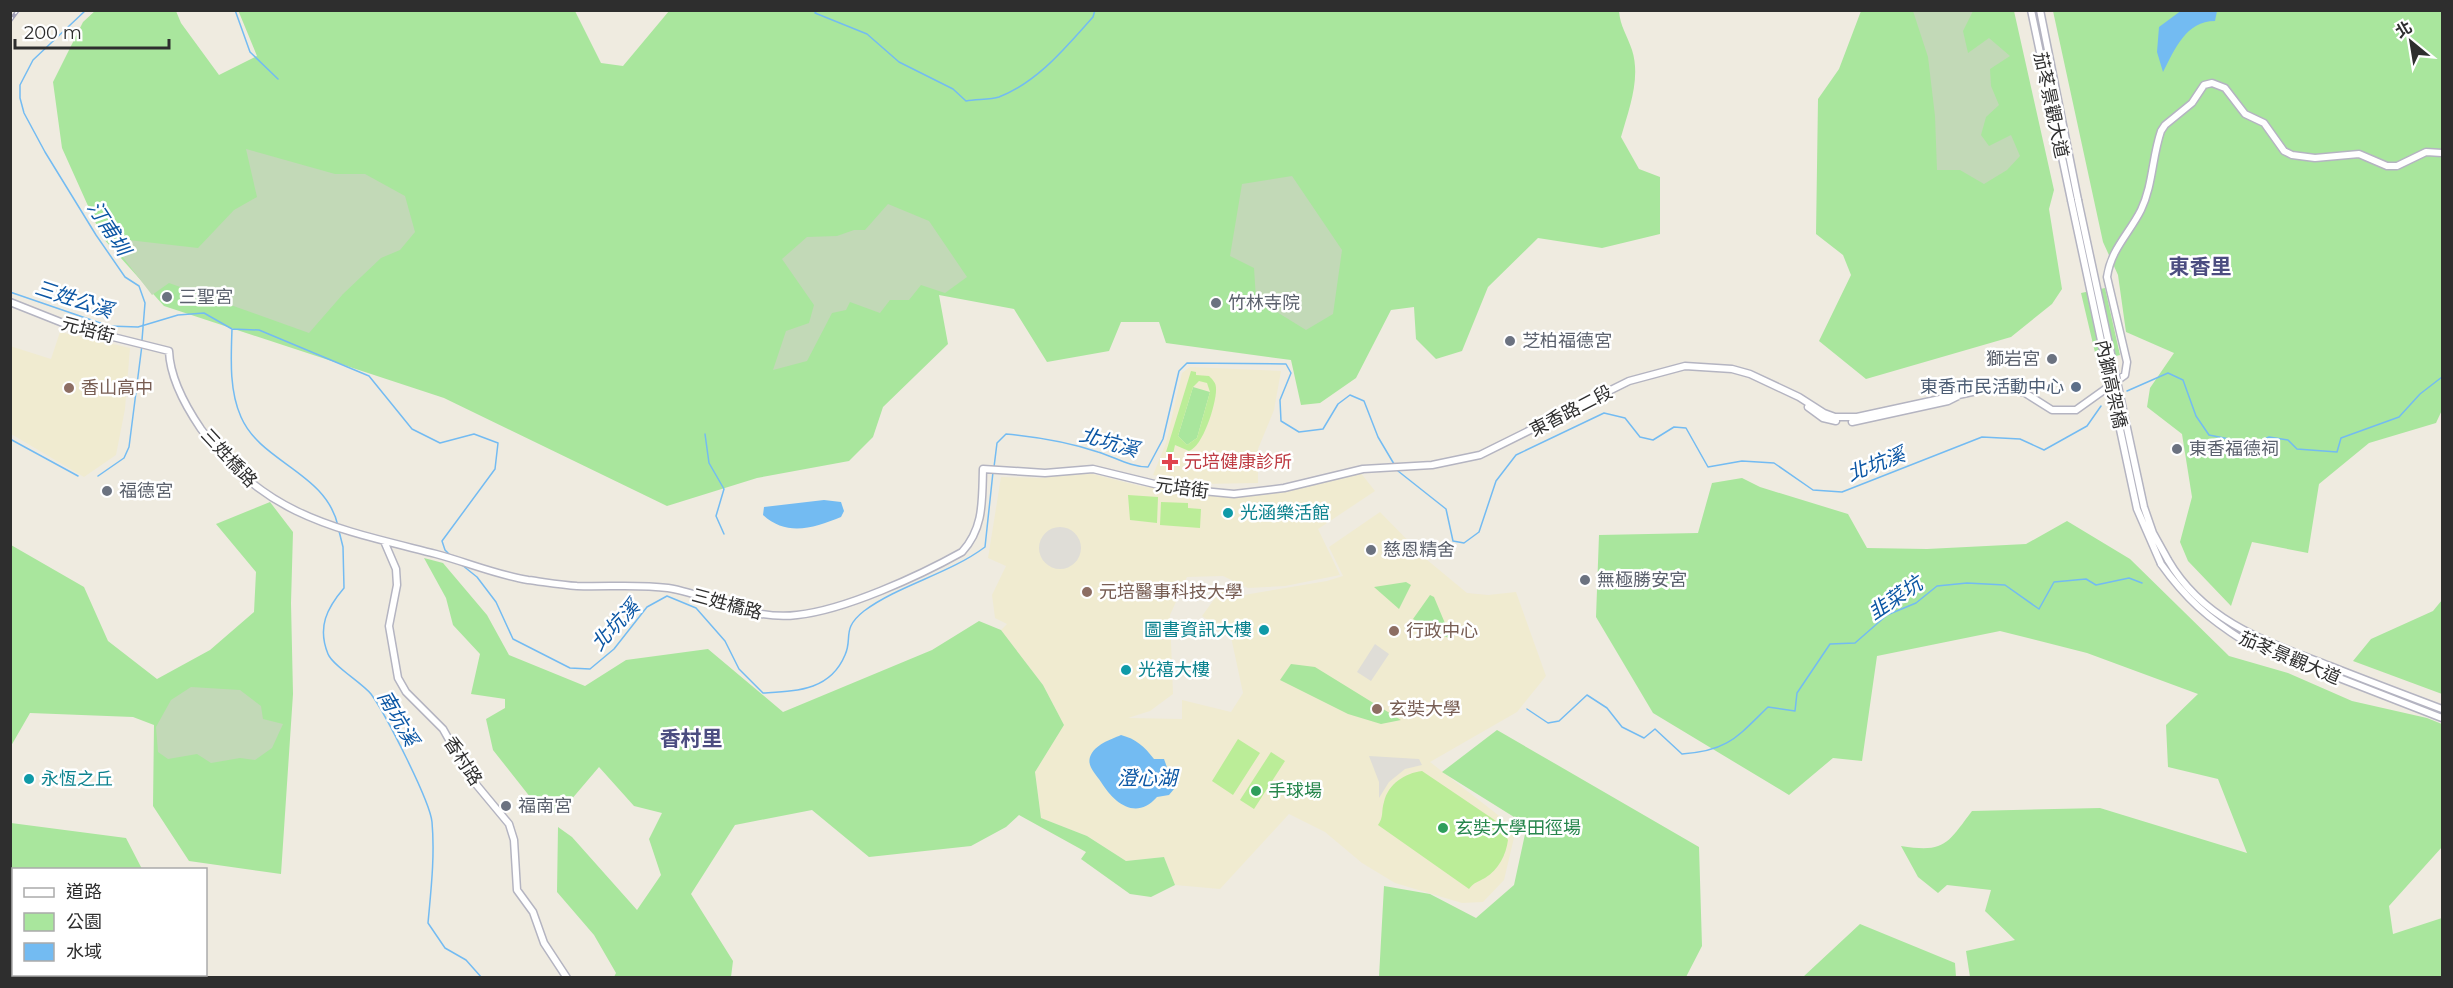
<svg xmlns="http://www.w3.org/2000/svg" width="2453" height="988" viewBox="0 0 2453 988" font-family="Montserrat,'Noto Sans TC',sans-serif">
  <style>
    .education { fill: #f0ebd0 }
    .green { fill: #a9e69d }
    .cemetery { fill: #c2d9b7 }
    .pitch { fill: #bbed98; fill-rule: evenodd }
    .plaza { fill: #dfddd7 }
    .water { fill: #73bbf2 }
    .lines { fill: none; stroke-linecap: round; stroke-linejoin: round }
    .stream { stroke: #73bbf2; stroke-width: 1.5 }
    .tertiary-casing { stroke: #b4b4c1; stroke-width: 9 }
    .tertiary { stroke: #fff; stroke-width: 6 }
    .rail-casing { stroke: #a3a2b8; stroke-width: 4 }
    .rail { stroke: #fff; stroke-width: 1.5; stroke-dasharray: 4.5; stroke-linecap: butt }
    .tertiary-bridge-casing { stroke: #b4b4c1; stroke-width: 9; stroke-linecap: butt }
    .tertiary-bridge { stroke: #fff; stroke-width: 6 }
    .worship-dot { fill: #6b7280; stroke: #fff; stroke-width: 2 }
    .service-dot { fill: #5c6f8a; stroke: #fff; stroke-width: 2 }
    .education-dot { fill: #8d6e63; stroke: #fff; stroke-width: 2 }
    .health-dot { fill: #e0444e; stroke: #fff; stroke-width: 2 }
    .culture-dot { fill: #0f9aa8; stroke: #fff; stroke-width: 2 }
    .leisure-dot { fill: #2e9e5b; stroke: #fff; stroke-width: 2 }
    .labels { text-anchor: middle; stroke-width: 5; stroke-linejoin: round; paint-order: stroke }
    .street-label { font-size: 18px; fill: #2e2e2e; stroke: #fff }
    .worship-label { font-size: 18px; fill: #5b616d; stroke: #fff; text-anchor: start }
    .service-label { font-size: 18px; fill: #4e5e75; stroke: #fff; text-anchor: end }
    .education-label { font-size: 18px; fill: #785e54; stroke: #fff; text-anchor: start }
    .health-label { font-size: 18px; fill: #be3a42; stroke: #fff; text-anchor: start }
    .culture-label { font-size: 18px; fill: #0d838f; stroke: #fff; text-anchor: start }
    .leisure-label { font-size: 18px; fill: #27864d; stroke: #fff; text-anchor: start }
    .water-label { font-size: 20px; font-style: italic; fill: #0b56a4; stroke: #fff }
    .quarter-label { font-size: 21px; font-weight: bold; fill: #4c4d80; stroke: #fff }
  </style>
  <rect width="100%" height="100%" fill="#efebe0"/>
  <path class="education" d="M60,332L130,348L125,409L116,455L84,477L11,434L10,346L51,359Z
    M1190,367L1281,371L1274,410L1258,449V483L1202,484L1153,475L1166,443L1182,373Z
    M1085,472L1140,486L1228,496L1360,472L1375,491L1318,529L1340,575L1285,586L1248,588L1223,576L1187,577L1170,615L1173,694L1150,711L1128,718L1182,719V700L1231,712L1243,693L1231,637L1202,616L1218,594L1232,586L1244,595L1327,581L1343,576L1329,547L1380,512L1426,559L1467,593L1488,595L1516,592L1546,676L1517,712L1430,762L1516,829L1504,880L1483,902L1462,903L1395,883L1362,863L1325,832L1289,814L1220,889L1175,885L1164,857L1126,861L1087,836L1041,818L1035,772L1064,725L1043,685L1001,630L1007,624L995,618L992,595L1006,566L988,558L1001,477L1042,478Z"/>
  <path class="green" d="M96,10L176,11L181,23L219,75L257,56L238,10L575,11L601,63L623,66L669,11H1619C1620,26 1627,35 1632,50C1641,78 1629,109 1621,137L1639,169L1660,177V234L1602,248L1538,238L1488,287L1462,351L1436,359L1416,339L1414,307L1391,310L1356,378L1320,403L1301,405L1291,360L1166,343L1159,322H1121L1109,351L1047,362L1014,309L939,295L948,344L883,407L873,437L849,461L757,478L667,506L444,398L164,306L102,237L62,148L53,82L83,22Z
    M1861,11H2014L2054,190L2049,209L2062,289L2052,304L2011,337L1866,379L1819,341L1851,275L1843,255L1816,234L1818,99L1839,69Z
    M2053,11H2442V410L2436,423L2369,443L2319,484L2308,553L2252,542L2231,606L2188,561L2180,542L2192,497L2182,434L2147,407L2150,388L2174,353L2126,332L2118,275L2103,242Z
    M2105,288L2120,355L2097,361L2081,293Z
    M1193,387L1210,392L1197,438L1187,445L1178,436Z
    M1742,478L1760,487L1848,514L1867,548L1927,549L2026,544L2067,521L2130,559L2229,656L2288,673L2352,701L2427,718L2442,724V847L2389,906L2393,934L2442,918V977H1970L1966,951L2015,940L1985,911L1991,890L1947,885L1938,893L1918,877L1901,846C1945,853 1947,844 1972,811L2100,808L2247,853L2218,779L2168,767L2166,725L2198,694L2087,653L2000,631L1877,656L1862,761L1833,758L1789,795L1653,713L1596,617L1599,535L1698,533L1712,483Z
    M270,502L293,532L291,603L293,694L281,874L189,861L153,806L154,725L133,717L30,713L11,746V545L84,587L108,641L157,679L210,650L254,612L256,572L216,524Z
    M424,558L443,563L487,615L509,655L585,686L626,660L708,649L783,712L932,650L979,621L1001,630L1043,685L1064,725L1035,772L1041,818L1087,836L1126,861L1164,857L1175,885L1151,897L1130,894L1081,859L1086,852L1019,815L1006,827L971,846L869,857L812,810L735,825L691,894L733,961L731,977H614L616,973L594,935L557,892L558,827L572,837L637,910L661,875L649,839L662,813L634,806L599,767L559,814L538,807L493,750L486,719L505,708V699L471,694L480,654L453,625L446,598Z
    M1406,582L1411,585L1399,609L1374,587Z
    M1430,595L1434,597L1452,640L1413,619Z
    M2442,600V694L2353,661L2371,639L2433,611Z
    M1291,664L1315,667L1401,720L1381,724L1348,714L1280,680Z
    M1497,730L1699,847L1702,946L1686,977H1379L1384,886L1430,894L1476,918L1514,885L1527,825L1442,772Z
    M11,823L126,838L142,869L14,870V974L179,975L178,977H11Z
    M1860,924L1955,963L1956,977H1803Z"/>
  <path class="cemetery" d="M1913,11H1973L1963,31L1968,53L1989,38L2010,56L1990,69L1991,86L1999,105L1986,117L1981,135L1989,146L2011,135L2020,156L2007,170L1984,184L1960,170H1937L1935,116L1928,57Z
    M246,149L335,174H365L405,196L415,232L400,250L381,258L343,294L309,333L169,283L152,295L122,256L128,240L198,248L234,210L257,197Z
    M1292,176L1342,250L1333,314L1306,330L1256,299L1254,268L1230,256L1242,184Z
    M888,204L929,221L967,277L945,293L921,285L909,300H890L880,313L850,302L846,310L832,313L807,361L773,370L786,331L809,323L814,305L782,259L807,237L837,236L854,230H865Z
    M191,687L240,690L261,706L263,719L283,724L272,748L255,760L240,758L211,763L197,754L168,759L158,752L156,727L171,700Z"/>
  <path class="pitch" d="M1191,371L1196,372V375L1209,376C1213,380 1216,383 1216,388C1217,402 1203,447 1189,451L1175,445L1173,454L1166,452ZM1199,381L1207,383L1210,392L1197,438L1187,445L1178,436L1193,387Z
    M1128,495L1158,497L1157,523L1130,520Z
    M1161,502L1188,503V508L1201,509L1200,528L1160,525Z
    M1238,739L1260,753L1233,795L1212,781Z
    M1271,752L1285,761L1254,809L1240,800Z
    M1422,771L1499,823L1508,840C1506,855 1499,869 1485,878C1478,882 1474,882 1469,889L1378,825C1384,817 1381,811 1384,802C1388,784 1405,773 1422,771Z"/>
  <path class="plaza" d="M1039 548a21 21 0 1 1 42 0a21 21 0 1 1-42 0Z
    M1375,644L1389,654L1371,681L1357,672Z
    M1369,756L1419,759L1422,765L1405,769L1389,782L1379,798V782Z"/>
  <path class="water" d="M2182,10L2217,11L2215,21C2186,21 2175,49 2163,72L2157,52L2159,27Z
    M824,500L841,502L844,511L841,517C814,528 787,537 763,515L764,507Z
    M1121,735C1136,739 1144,746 1154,759H1164L1169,773L1176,777L1179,783L1169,795L1157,797C1136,821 1114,803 1101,782C1096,774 1087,767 1090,757C1095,744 1110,740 1121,735Z"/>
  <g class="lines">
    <path class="stream" d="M86,10L33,60L20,85V98L24,113L45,152L96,235L125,277L139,286L145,303L142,340
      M235,10L250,52L278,79
      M817,10L815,13L867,34L899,62L953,89L966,101C976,99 990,100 999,97C1038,82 1066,47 1093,17L1095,10
      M10,292L109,326L138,327L178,315L204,313L232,329L259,330L369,376L412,429L440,443L474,434L498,443L495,469L442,541L445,550L451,556
      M232,329C231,358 229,390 241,417C261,463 326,472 338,526
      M2127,391L2168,373L2183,380L2196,416L2209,435L2234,440L2260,441L2269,437L2288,440L2297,449L2337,452L2341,438L2399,417L2420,394L2442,377
      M705,434L709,463L724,489L716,516L724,534
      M10,439L78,476
      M994,467L997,443L1006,434C1038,437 1068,442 1098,452C1115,457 1130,467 1148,467L1163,439L1179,371L1187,363L1286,364L1291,373L1280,400L1281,421L1299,432L1323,429L1338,404L1350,395L1364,401L1378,437L1394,464
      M1398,471L1446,509L1453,541L1464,543L1479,532L1496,481L1516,455L1604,413L1625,418L1640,437L1653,440L1674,427L1686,428L1708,467L1742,461L1774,463L1813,490L1842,492L1982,437L2020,439L2044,450L2087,426L2101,406
      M98,476L124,458L129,447L142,345
      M339,531L343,547L344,588C327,608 317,627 328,654C333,666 361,682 371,694C385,713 430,801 432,822C435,856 431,890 428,923L445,948L466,960L482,978
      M462,565L477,577L496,602L513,639L570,668L590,669L614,649L647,607L667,596L696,608L725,641L739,669L763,693C796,691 830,691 845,655C853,638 841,629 864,611C899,585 949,574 985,547L993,472
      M1527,709L1548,723L1559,721L1587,695L1607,708L1622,727L1644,738L1655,729L1682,754C1728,751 1737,737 1768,707L1795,711L1797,693L1830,644L1855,643L1887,615L1916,603L1937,586L1967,583L2005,585L2039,609L2054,582L2086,579L2096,585L2129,578L2142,583
      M10,947H14"/>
    <defs>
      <path id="tertiary" d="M2031,10L2071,200
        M2040,10L2078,200
        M10,302L73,327L169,351C170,378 186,407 201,429C264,517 338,529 436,554C466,562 497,575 528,580C544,582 561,585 577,586C608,587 638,584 668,588C712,595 751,621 797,615C845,610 919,576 962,552C984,528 982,501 983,469L1045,473L1093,469L1171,488L1234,494L1284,488L1363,469L1432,465L1480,455L1629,381L1685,366L1732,369L1750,374L1799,397L1824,413L1835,417H1857L2000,386L2025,393L2052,410H2076L2125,375L2127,362L2107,277C2111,249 2129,234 2141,210C2153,185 2152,157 2161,131L2165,125L2192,103L2204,85L2212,83L2225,88L2245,114L2264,123L2284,151L2292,155L2315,158L2359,154L2387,166H2397L2426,152L2442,153
        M1808,407L1823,418L1836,421
        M1852,422L1948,401L1958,396
        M384,541L396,569L397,585L389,626L398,678L406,692L443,729L470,777L509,824L514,840L517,890L533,912L544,943L567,978
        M2168,560C2204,622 2267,642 2330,666C2368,681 2405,695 2442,709
        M2161,564C2186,599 2208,618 2244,641L2442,718"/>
    </defs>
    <use href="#tertiary" class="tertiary-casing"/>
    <use href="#tertiary" class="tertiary"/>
    <defs>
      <path id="rail" d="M10,21L18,10"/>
    </defs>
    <use href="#rail" class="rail-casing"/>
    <use href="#rail" class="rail"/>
    <defs>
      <path id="tertiary-bridge" d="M2071,200L2137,509L2161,564
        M2078,200L2144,507L2153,533L2168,560"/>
    </defs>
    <use href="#tertiary-bridge" class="tertiary-bridge-casing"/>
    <use href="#tertiary-bridge" class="tertiary-bridge"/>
  </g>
  <g class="worship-dot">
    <circle cx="167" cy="297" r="6"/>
    <circle cx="1216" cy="303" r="6"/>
    <circle cx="1510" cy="341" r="6"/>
    <circle cx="2052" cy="359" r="6"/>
    <circle cx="2177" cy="449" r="6"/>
    <circle cx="107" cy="491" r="6"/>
    <circle cx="1371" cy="550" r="6"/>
    <circle cx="1585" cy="580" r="6"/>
    <circle cx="506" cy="806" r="6"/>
  </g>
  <circle class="service-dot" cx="2076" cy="387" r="6"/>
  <g class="education-dot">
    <circle cx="69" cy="388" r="6"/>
    <circle cx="1087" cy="592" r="6"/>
    <circle cx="1394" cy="631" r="6"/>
    <circle cx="1377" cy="709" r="6"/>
  </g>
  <path class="health-dot" d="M1167 453h6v6h6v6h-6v6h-6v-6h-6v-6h6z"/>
  <g class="culture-dot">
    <circle cx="1228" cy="513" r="6"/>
    <circle cx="1264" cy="630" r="6"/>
    <circle cx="1126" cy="670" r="6"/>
    <circle cx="29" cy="779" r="6"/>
  </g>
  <g class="leisure-dot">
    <circle cx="1256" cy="791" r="6"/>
    <circle cx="1443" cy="828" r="6"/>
  </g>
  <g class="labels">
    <g class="street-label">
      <text transform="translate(2051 105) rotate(78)" y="6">茄苳景觀大道</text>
      <text transform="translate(88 330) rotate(15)" y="6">元培街</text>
      <text transform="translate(2111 384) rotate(78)" y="6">內獅高架橋</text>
      <text transform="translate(1571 411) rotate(-27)" y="6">東香路二段</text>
      <text transform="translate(229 458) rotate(47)" y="6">三姓橋路</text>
      <text transform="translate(1182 488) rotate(8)" y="6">元培街</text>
      <text transform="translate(727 604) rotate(15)" y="6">三姓橋路</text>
      <text transform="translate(2290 658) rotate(23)" y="6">茄苳景觀大道</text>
      <text transform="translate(463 761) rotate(57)" y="6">香村路</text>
    </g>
    <g class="worship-label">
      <text x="179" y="303">三聖宮</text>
      <text x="1228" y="309">竹林寺院</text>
      <text x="1522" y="347">芝柏福德宮</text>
      <text x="2040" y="365" text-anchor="end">獅岩宮</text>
      <text x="2189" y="455">東香福德祠</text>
      <text x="119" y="497">福德宮</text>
      <text x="1383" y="556">慈恩精舍</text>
      <text x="1597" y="586">無極勝安宮</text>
      <text x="518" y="812">福南宮</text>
    </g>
    <g class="service-label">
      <text x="2064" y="393">東香市民活動中心</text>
    </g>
    <g class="education-label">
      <text x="81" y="394">香山高中</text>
      <text x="1099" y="598">元培醫事科技大學</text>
      <text x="1406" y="637">行政中心</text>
      <text x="1389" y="715">玄奘大學</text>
    </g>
    <g class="health-label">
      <text x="1184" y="468">元培健康診所</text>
    </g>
    <g class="culture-label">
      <text x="1240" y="519">光涵樂活館</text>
      <text x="1252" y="636" text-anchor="end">圖書資訊大樓</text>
      <text x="1138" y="676">光禧大樓</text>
      <text x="41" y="785">永恆之丘</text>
    </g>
    <g class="leisure-label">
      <text x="1268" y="797">手球場</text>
      <text x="1455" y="834">玄奘大學田徑場</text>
    </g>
    <g class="water-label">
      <text transform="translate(109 228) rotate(57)" y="7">汀甫圳</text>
      <text transform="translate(74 299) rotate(18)" y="7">三姓公溪</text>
      <text transform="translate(1109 442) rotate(16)" y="7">北坑溪</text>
      <text transform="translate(1876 464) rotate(-21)" y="7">北坑溪</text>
      <text transform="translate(1895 598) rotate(-34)" y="7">韭菜坑</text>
      <text transform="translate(615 625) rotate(-47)" y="7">北坑溪</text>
      <text transform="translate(398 718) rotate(60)" y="7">南坑溪</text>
      <text x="1147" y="785">澄心湖</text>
    </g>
    <g class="quarter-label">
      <text x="2200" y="274">東香里</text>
      <text x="691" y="746">香村里</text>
    </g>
  </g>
  <rect width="2453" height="988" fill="none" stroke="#2e2e2e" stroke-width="24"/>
  <rect x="12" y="868" width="195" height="108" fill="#ffffff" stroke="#ababab" stroke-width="1.5"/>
  <rect x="24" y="888" width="30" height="9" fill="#ffffff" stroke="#ababab" stroke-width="1.5"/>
  <text x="66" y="898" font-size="18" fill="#2e2e2e">道路</text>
  <rect x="24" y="913" width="30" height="18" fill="#a9e69d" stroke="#ababab" stroke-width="1.5"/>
  <text x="66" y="928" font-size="18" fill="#2e2e2e">公園</text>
  <rect x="24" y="943" width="30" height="18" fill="#73bbf2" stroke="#ababab" stroke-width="1.5"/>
  <text x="66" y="958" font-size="18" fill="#2e2e2e">水域</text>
  <g transform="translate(2411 42) rotate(330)" stroke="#ffffff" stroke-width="4.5" paint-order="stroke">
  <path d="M0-4.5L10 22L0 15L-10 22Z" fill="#2e2e2e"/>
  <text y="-9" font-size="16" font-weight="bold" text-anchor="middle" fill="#2e2e2e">北</text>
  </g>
  <path d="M15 39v9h154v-9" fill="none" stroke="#2e2e2e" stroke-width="3"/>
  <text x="24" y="39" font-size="18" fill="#2e2e2e" stroke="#ffffff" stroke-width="4.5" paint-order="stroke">200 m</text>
</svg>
